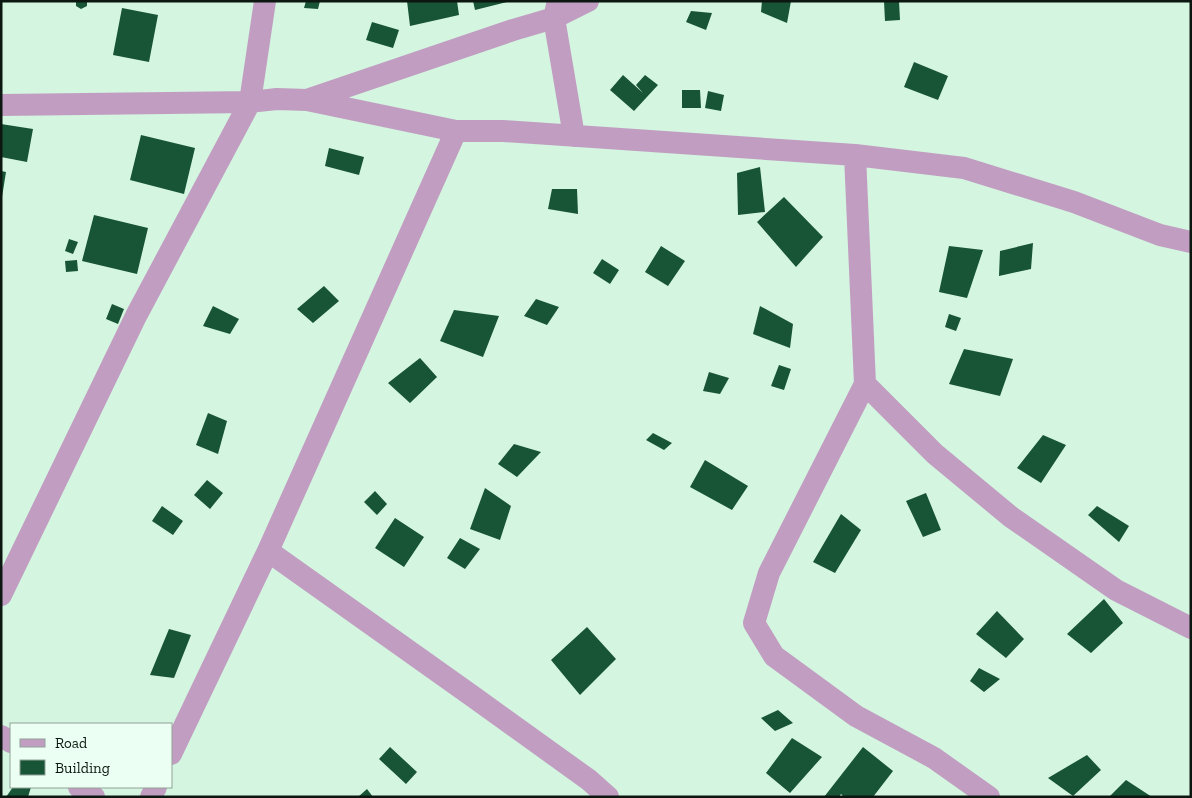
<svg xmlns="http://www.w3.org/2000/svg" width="1192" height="798" viewBox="0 0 1192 798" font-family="'Zilla Slab',serif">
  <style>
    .building { fill: #185436 }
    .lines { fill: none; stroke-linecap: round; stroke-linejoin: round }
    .street { stroke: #c19ec1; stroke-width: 22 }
  </style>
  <rect width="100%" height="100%" fill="#d4f5e0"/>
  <path class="building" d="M76,1H87V6L81,9L76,6Z
    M306,1H320L318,9L304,8Z
    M407,1H457L459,15L410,26Z
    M473,1H507V2L475,10Z
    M762,1H791L787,23L761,12Z
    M884,1H899L900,20L885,21Z
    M122,8L158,15L149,62L113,55Z
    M691,11L712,13L706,30L686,22Z
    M372,22L399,30L393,48L366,40Z
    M914,62L948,76L938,100L904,87Z
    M623,75L643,93L636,85L645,75L658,85L634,111L610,90Z
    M682,90H700L701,108H682Z
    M708,91L724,95L721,111L705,108Z
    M1,124L33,129L27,162L1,157Z
    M141,135L195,148L184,194L130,180Z
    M329,148L364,157L359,175L325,166Z
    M760,167L765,212L738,215L737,173Z
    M1,171L6,172L2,197H1Z
    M552,189H577L578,214L548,209Z
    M784,197L823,237L796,267L757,222Z
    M94,215L148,228L137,274L82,261Z
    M69,239L78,242L73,254L65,251Z
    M1033,243L1031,269L999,276L1000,251Z
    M661,246L685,261L668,286L645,272Z
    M949,246L983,250L967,298L939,292Z
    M602,259L619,270L610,284L593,273Z
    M77,260L78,271L66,272L65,261Z
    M324,286L339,301L313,323L297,309Z
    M536,299L559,307L547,325L524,316Z
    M112,304L124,309L118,324L106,319Z
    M213,306L239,319L230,334L203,326Z
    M760,306L793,324L790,348L753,334Z
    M454,310L499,316L483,357L440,341Z
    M949,314L961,318L956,331L945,327Z
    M964,349L1013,359L1000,396L949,384Z
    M420,358L437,377L410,403L388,383Z
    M779,365L791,369L784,390L771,386Z
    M709,372L729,378L720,394L703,391Z
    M208,413L227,421L218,454L196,445Z
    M653,433L672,443L664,450L646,440Z
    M1043,435L1066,445L1041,483L1017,468Z
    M514,444L541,452L517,477L498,464Z
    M705,460L748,486L732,510L690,487Z
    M207,480L223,493L210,509L194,495Z
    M485,488L511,506L500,540L470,529Z
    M375,491L387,504L377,515L364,502Z
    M926,493L941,530L923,537L906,501Z
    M162,506L183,521L173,535L152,521Z
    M1097,506L1129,526L1119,542L1088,515Z
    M841,514L861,530L835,573L813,562Z
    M395,518L424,537L404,567L375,548Z
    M460,538L480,549L465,569L447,558Z
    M1104,599L1123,623L1091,653L1067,634Z
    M997,611L1024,639L1006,658L976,634Z
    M587,627L616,659L580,695L551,660Z
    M169,629L191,635L174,678L150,675Z
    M979,668L1000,679L984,692L970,681Z
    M778,710L793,723L775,731L761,718Z
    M792,738L822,757L790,793L766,773Z
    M390,747L417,772L406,784L379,759Z
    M863,747L893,771L873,797H844L841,794L839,797H824Z
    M1087,755L1101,770L1073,796L1048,778Z
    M1126,780L1152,797H1109Z
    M13,787H31L28,797H6Z
    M367,789L373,797H358Z"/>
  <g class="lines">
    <path class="street" d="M557,5L554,18L574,136
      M307,100L456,131H503L855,155L964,168L1074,202L1160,235L1191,242
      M1,105L250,102L277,99L307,100L513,30L554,18L588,1
      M855,155L865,384L769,573L754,623L774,656L856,716L934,758L989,797
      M865,384L935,454L1011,517L1116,590L1191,628
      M268,551L475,698L589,780L608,797
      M1,595L136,316L250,102L265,1
      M1,736L11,742
      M171,754L268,551L456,131
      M79,787L94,797
      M151,797L156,787"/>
  </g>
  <rect width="1192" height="798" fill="none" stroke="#0b1710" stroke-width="5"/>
  <rect x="10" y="723" width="162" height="65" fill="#ebfff2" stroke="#91a298"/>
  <rect x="20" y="739" width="25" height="8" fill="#c19ec1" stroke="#91a298"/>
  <text x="55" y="748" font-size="15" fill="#0b1710">Road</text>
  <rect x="20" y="760" width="25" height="15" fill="#185436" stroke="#91a298"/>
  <text x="55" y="773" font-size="15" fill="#0b1710">Building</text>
</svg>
